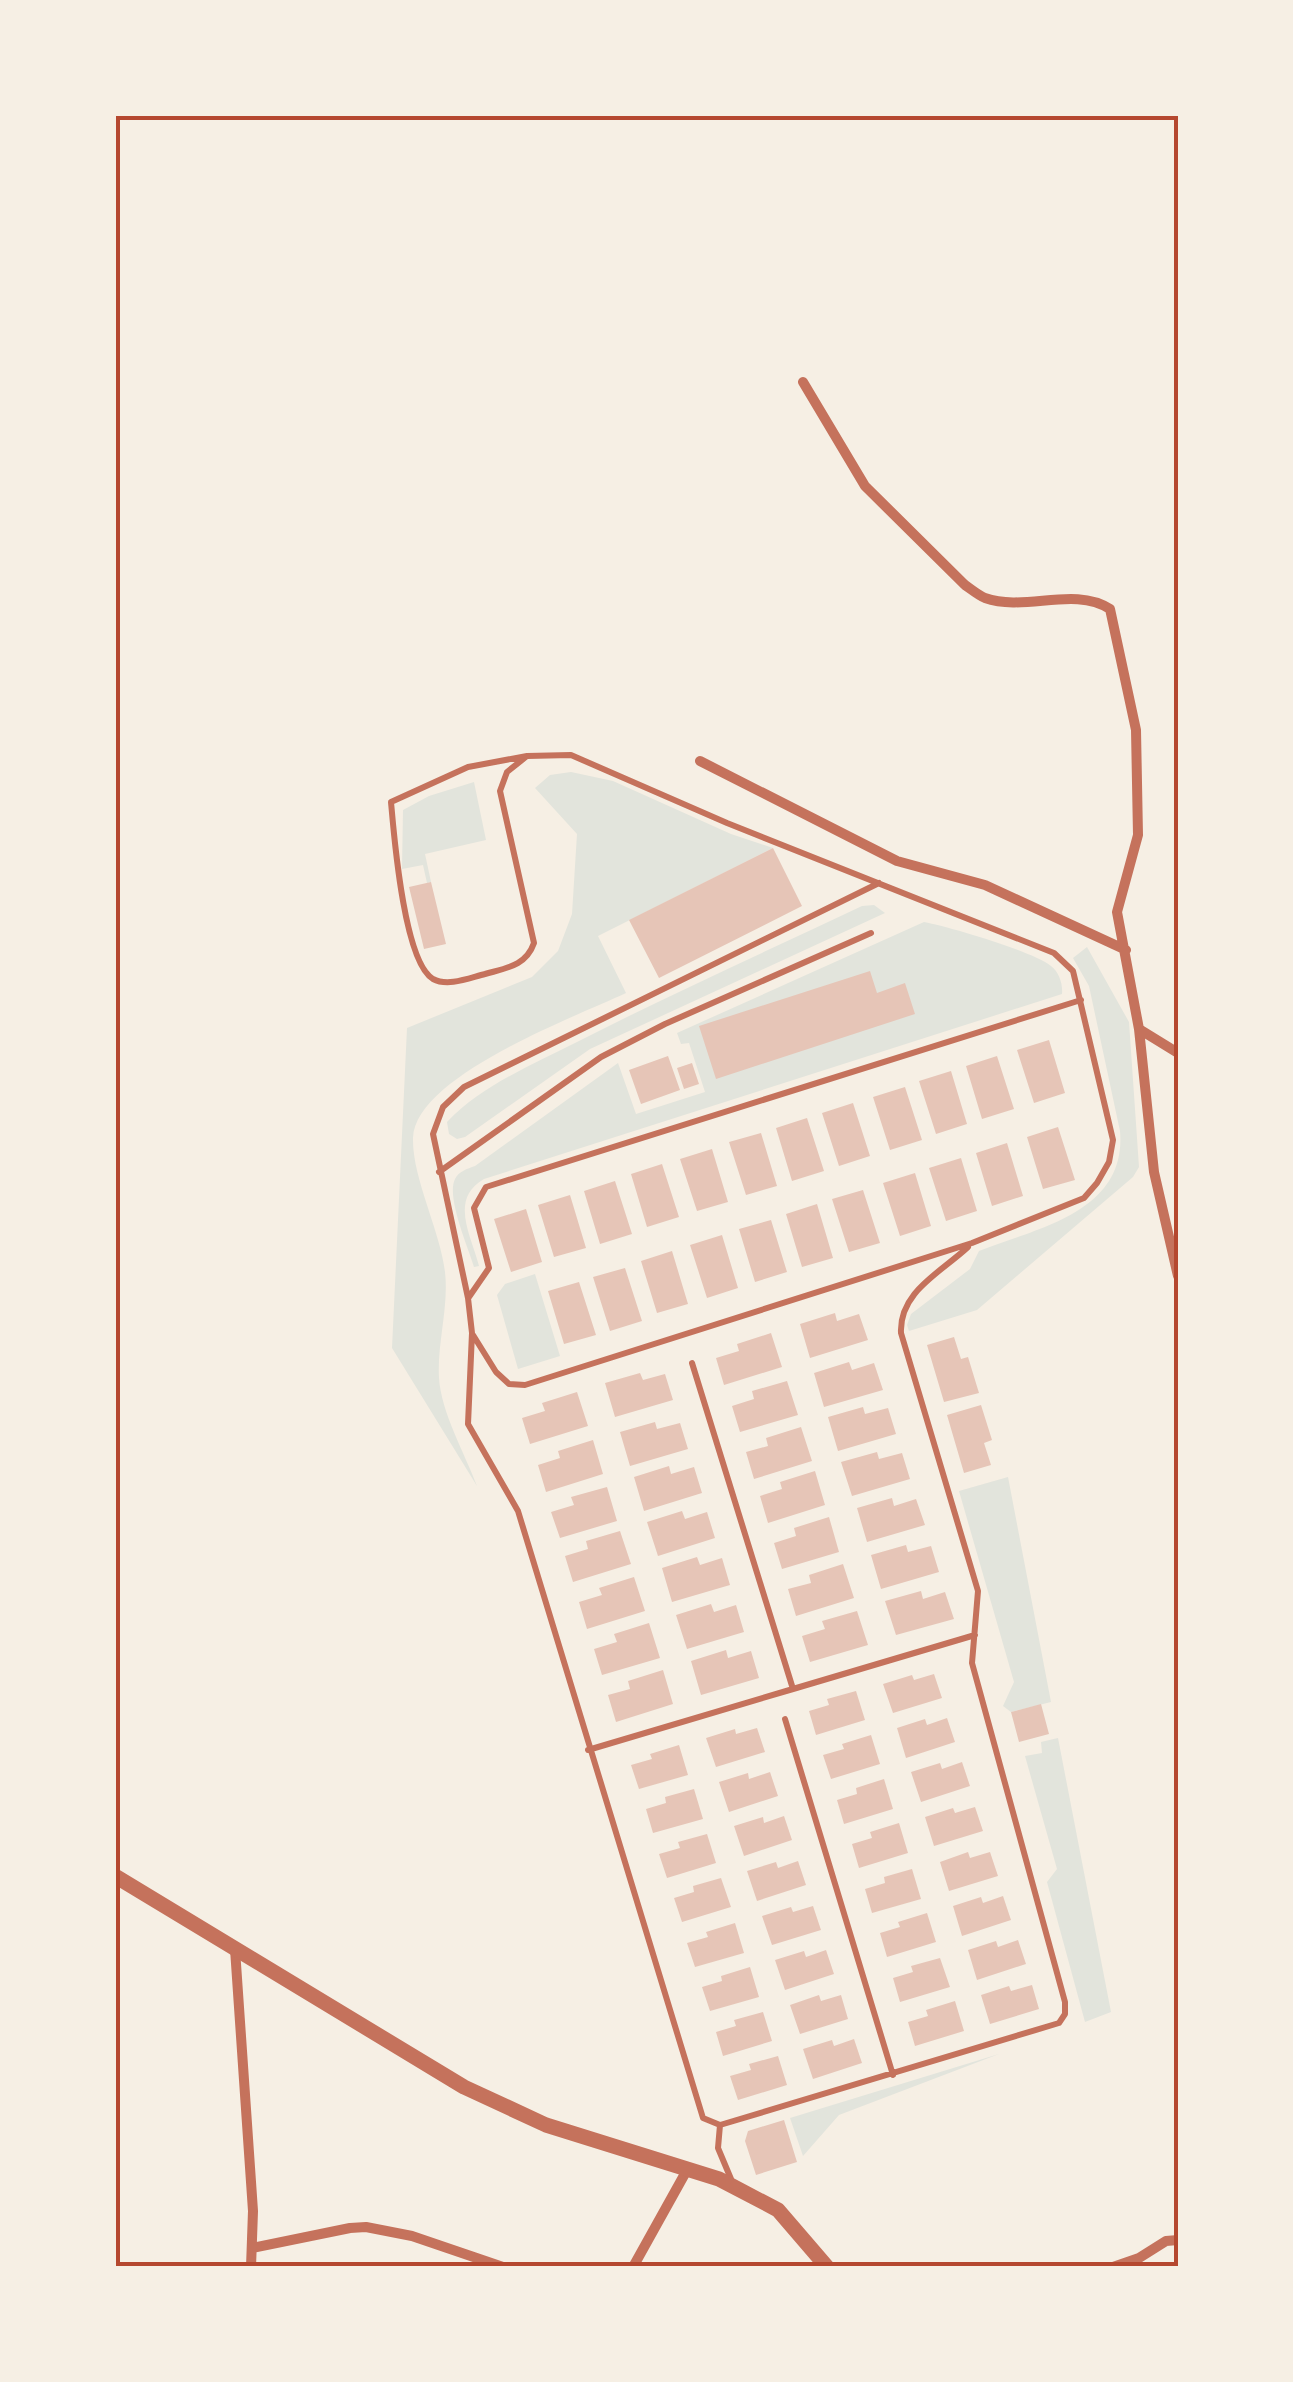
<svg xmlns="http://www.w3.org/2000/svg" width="1293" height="2382" viewBox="0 0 1293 2382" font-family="'Libre Baskerville',serif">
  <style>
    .green { fill: #e2e4dc }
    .building { fill: #e6c5b7 }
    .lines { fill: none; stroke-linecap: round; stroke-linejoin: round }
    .service { stroke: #c5725c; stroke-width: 6 }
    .minor { stroke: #c5725c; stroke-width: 10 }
    .tertiary { stroke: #c5725c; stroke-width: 15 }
    .neatline { fill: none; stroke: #b5482f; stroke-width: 4 }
  </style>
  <rect width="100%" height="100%" fill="#f6efe4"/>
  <path class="green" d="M571,772L613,781L731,834L773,848L598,936L626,993C575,1017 415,1076 413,1138C412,1178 440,1230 445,1272C449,1307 437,1343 439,1378C441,1412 465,1454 477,1486L392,1348L407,1028L532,977L558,951L572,914L577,834L535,788L550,775Z
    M474,782L486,840L425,854L431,882L427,883L423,865L402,869L403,810L429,796Z
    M874,905L885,913L590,1049L465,1137L457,1139L449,1134L447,1122C482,1085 532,1065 577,1042C671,994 767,951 862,906Z
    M924,922C950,927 1032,951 1051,966C1059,972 1063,984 1062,994L484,1179C449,1199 471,1235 479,1266L474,1267C468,1247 446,1197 455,1179C459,1171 467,1169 475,1166L618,1063L636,1114L705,1092L689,1043L681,1044L677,1033Z
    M1087,947L1129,1022L1139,1167L1133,1177L977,1310L909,1331L907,1325L911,1314L970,1269L979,1251C1038,1228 1127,1212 1120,1131L1089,986L1073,958Z
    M535,1274L560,1356L518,1369L497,1295L505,1284Z
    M1008,1477L1051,1702L1011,1712L1003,1706L1014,1682L959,1491Z
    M1058,1738L1111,2012L1085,2022L1047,1882L1057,1869L1025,1756L1042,1753L1041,1742Z
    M999,2054L839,2115L803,2156L790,2118Z"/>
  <path class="building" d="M773,848L802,906L659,978L629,920Z
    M431,882L446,944L424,949L409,887Z
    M870,971L877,993L905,983L915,1014L716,1079L699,1026Z
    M1049,1040L1065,1093L1034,1103L1017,1050Z
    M668,1056L680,1090L641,1104L629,1070Z
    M997,1056L1014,1109L982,1119L966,1066Z
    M692,1063L699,1084L684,1089L677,1068Z
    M951,1071L967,1124L936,1134L919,1081Z
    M905,1087L922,1140L890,1150L873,1097Z
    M853,1103L870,1156L839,1166L822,1113Z
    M807,1118L824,1171L792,1181L776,1128Z
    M1058,1127L1075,1180L1043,1189L1027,1137Z
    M761,1133L777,1186L746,1195L729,1142Z
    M1007,1143L1023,1196L992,1206L976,1153Z
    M712,1149L728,1202L697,1211L680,1159Z
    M961,1158L977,1211L946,1221L929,1168Z
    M662,1164L679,1217L647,1227L631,1174Z
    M915,1173L931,1226L900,1236L883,1183Z
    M615,1181L632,1234L600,1244L584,1191Z
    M863,1190L880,1243L849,1252L832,1199Z
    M570,1195L586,1248L554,1257L538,1205Z
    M817,1204L833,1258L802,1267L786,1214Z
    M526,1209L542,1262L511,1272L494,1219Z
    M771,1220L787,1272L755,1282L739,1229Z
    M722,1235L738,1288L707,1298L690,1245Z
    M672,1251L688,1304L657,1313L641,1261Z
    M625,1268L642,1321L610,1331L593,1277Z
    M579,1282L596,1335L564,1344L548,1291Z
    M835,1313L837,1321L859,1314L868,1340L810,1358L800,1324Z
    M771,1333L782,1367L724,1385L716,1358L739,1351L737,1344Z
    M954,1337L961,1359L968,1357L979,1393L944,1402L927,1345Z
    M849,1362L852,1370L874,1363L883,1390L824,1407L814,1373Z
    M640,1373L643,1380L665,1374L673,1400L615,1417L605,1383Z
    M787,1381L798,1415L740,1432L732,1406L754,1399L752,1391Z
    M577,1392L588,1426L530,1444L522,1418L545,1411L542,1403Z
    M981,1405L992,1440L984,1443L991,1465L964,1473L947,1415Z
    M863,1407L865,1414L888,1408L896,1434L838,1451L828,1417Z
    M655,1422L657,1429L680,1423L688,1449L630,1466L620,1432Z
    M801,1427L812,1461L754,1479L746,1452L768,1446L766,1438Z
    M593,1440L603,1474L546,1492L538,1465L560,1458L558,1451Z
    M877,1452L879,1459L902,1453L910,1479L852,1496L841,1462Z
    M669,1466L671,1474L694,1467L702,1493L644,1511L634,1477Z
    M815,1471L825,1505L768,1523L760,1496L782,1489L780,1482Z
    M607,1487L617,1521L560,1538L551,1512L574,1505L571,1497Z
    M892,1498L894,1506L916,1499L925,1525L867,1542L857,1508Z
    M682,1511L685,1519L707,1512L715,1538L658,1556L647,1522Z
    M829,1517L839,1552L782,1569L774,1543L796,1536L794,1528Z
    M620,1531L631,1564L573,1582L565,1556L588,1549L586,1541Z
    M906,1545L908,1552L931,1546L939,1572L881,1589L871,1555Z
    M697,1557L700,1565L722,1558L730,1585L672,1602L662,1568Z
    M843,1564L854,1598L796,1616L788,1589L811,1583L809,1575Z
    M634,1577L645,1611L587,1629L579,1602L602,1595L599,1588Z
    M921,1591L923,1599L945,1592L954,1619L896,1635L885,1601Z
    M711,1604L714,1612L736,1605L744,1632L687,1649L676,1615Z
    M857,1611L868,1645L810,1662L802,1636L825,1629L822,1621Z
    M649,1623L660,1658L602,1675L594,1649L617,1642L614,1634Z
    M726,1650L728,1658L751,1651L759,1678L701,1695L691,1661Z
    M663,1670L673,1704L616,1722L608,1695L630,1689L628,1681Z
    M934,1674L942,1698L893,1713L883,1684L912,1675L914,1680Z
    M856,1691L865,1720L816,1735L809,1711L829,1705L827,1699Z
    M1041,1704L1049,1734L1019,1742L1011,1712Z
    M947,1718L955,1742L906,1758L897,1728L925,1719L927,1725Z
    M757,1728L765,1752L716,1767L706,1738L735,1729L736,1734Z
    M871,1735L880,1764L831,1779L823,1755L844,1749L842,1744Z
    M679,1745L688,1775L639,1789L631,1765L652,1759L650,1754Z
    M962,1762L970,1786L921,1802L911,1772L940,1763L942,1769Z
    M770,1772L778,1796L729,1812L719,1782L748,1773L749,1779Z
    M884,1779L893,1809L844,1824L837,1800L857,1794L856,1788Z
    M694,1789L703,1819L653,1833L646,1809L666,1803L665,1797Z
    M975,1807L983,1831L934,1846L925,1817L953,1808L955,1813Z
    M784,1816L792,1840L744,1856L734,1826L763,1817L764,1823Z
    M899,1823L908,1853L859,1868L852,1844L872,1838L870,1832Z
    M707,1834L716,1863L667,1878L659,1854L680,1848L678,1842Z
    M968,1852L970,1858L990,1852L998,1876L949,1891L940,1862Z
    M798,1861L806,1885L757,1901L747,1871L776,1862L778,1868Z
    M912,1869L921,1899L872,1913L865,1889L885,1883L884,1877Z
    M721,1878L731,1907L682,1922L674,1898L694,1892L693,1886Z
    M1003,1896L1011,1920L962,1936L953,1906L981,1897L983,1903Z
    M813,1906L821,1930L772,1945L762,1916L791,1907L793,1912Z
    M927,1913L936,1942L887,1957L880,1933L900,1927L898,1922Z
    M735,1923L744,1953L695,1967L687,1943L708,1937L706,1932Z
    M1018,1940L1026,1964L977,1980L968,1950L996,1941L998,1947Z
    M826,1950L834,1974L785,1990L775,1960L804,1951L806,1957Z
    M940,1958L950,1987L900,2002L893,1978L913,1972L911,1966Z
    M750,1967L759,1997L710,2011L702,1987L722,1981L721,1976Z
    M1032,1985L1039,2009L990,2024L981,1995L1009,1986L1011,1991Z
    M819,1995L821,2001L841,1995L848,2019L800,2034L790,2005Z
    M955,2001L964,2031L915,2046L908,2022L928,2016L926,2010Z
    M763,2012L772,2041L723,2056L716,2032L736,2026L734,2020Z
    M854,2039L862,2063L813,2079L803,2049L832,2040L834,2046Z
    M778,2056L787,2085L738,2100L730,2076L751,2070L749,2064Z
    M784,2120L797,2162L756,2175L745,2141L748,2131Z"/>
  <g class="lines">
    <path class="service" d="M527,756L507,772L500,791L534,943C526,966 506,968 485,974C469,978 448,987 433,979C404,962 394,836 391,802L468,767Z
      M439,1172L601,1057L665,1024L871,933
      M469,1297L489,1268L474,1208L486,1187L1081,1000
      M473,1335L496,1372L509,1384L525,1385L972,1243L1084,1198L1097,1183L1109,1162L1113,1140L1073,971L1054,953L727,823L571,755L527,756
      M692,1363L793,1689L975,1635
      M785,1719L893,2075
      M588,1750L793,1689
      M720,2125L703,2118L518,1511L468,1424L472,1333L468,1298L433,1134L443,1107L464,1087L879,883
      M731,2179L718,2148L720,2125L1059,2023L1065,2014V2002L972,1663L978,1591L901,1333C899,1292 940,1273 968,1247"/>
    <path class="minor" d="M803,382L865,486L965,585C971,589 978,595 985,598C1025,612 1074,586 1110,609L1136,730L1138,835L1117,912L1139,1029L1154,1172L1178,1276
      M700,761L897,861L985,885L1126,950
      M1139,1029L1178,1053
      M235,1949L253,2211L251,2267
      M252,2248L350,2228L366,2227L412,2236L503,2267
      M633,2267L687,2170
      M1113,2267L1139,2258L1166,2241L1178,2240"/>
    <path class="tertiary" d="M115,1876L464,2087L546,2125L719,2179L778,2210L827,2267"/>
  </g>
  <rect width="1293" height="2382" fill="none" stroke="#f6efe4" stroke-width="235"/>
  <rect x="118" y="118" width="1058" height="2146" class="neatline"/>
</svg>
